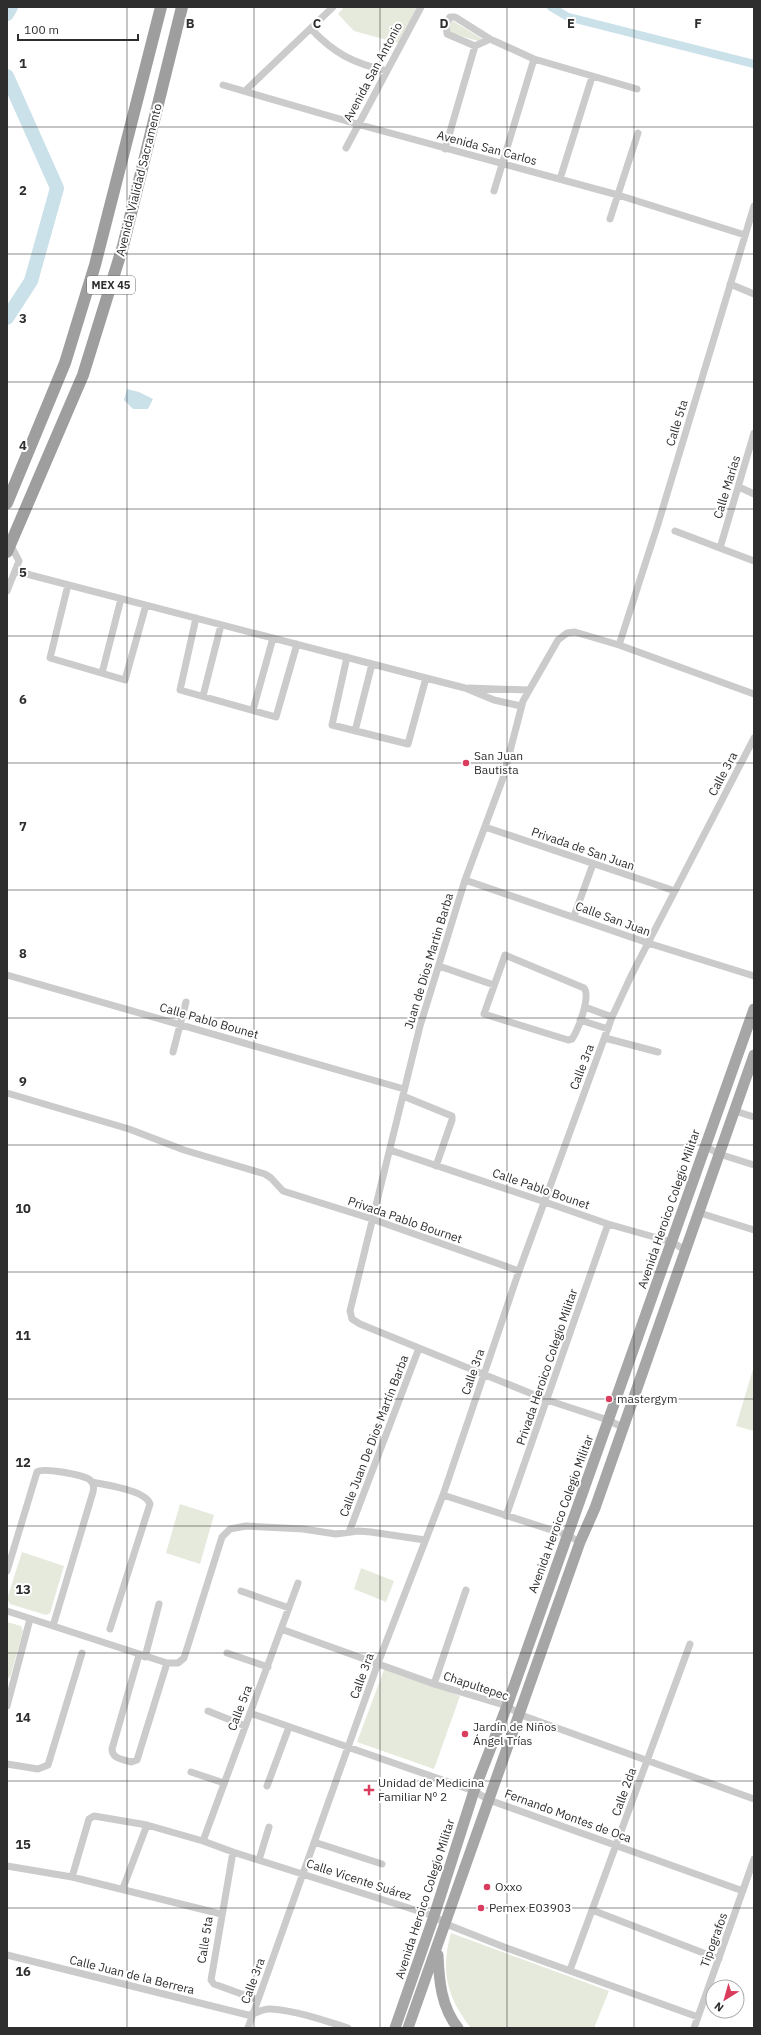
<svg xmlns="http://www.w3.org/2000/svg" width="761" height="2035" viewBox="0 0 761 2035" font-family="'IBM Plex Sans',sans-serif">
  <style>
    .green { fill: #e6eadc }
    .water { fill: #cae1e9 }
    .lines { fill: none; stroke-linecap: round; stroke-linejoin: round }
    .canal { stroke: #cae1e9; stroke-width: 8 }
    .river { stroke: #cae1e9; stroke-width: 14 }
    .minor { stroke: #cbcbcb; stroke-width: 7 }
    .primary { stroke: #a6a6a6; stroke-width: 11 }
    .trunk { stroke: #9e9e9e; stroke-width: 12 }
    .grid { fill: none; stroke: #2e2e2e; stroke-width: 1; stroke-opacity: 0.55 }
    .poi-dot { fill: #d93c5d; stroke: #fff; stroke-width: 1.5 }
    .labels { text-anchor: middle; stroke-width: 4; stroke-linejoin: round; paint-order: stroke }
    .shield { fill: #fff; stroke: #6d6d6d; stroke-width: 1 }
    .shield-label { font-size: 11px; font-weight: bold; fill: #2e2e2e }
    .street-label { font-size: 12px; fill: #2e2e2e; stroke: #fff }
    .poi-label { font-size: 12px; fill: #2e2e2e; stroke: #fff; text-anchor: start }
    .grid-label { font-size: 13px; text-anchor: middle; font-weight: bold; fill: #2e2e2e; stroke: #fff; stroke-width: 4; stroke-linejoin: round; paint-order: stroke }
  </style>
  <rect width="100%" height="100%" fill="#fff"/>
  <path class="green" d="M344,7H417L398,43L354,31L338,14Z
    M451,21H453L484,40L482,42L450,33L448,31Z
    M754,1366V1431L736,1426Z
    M180,1504L214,1515L200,1564L166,1553Z
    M22,1552L64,1566L50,1613L46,1615L10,1604L7,1599Z
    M361,1568L394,1581L386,1602L354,1589Z
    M7,1622L21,1626L23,1631L10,1678L7,1677Z
    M385,1667L460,1696L434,1769L357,1742Z
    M451,1933L609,1991L594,2028H471C447,1998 440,1970 451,1933Z"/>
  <path class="water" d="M127,389L139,392L153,399L148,409H133L124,400Z"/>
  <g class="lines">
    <path class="canal" d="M551,7L568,17L754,64"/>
    <path class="river" d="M7,14L11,7
      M7,76L57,188L31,281L7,318"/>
    <path class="minor" d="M311,29C335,54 353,63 387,71
      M475,46L447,34L446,24L450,17H455L490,39L534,59L637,89
      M475,46L490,39
      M223,85L357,124L618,195L745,235
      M245,91L333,7
      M346,148L421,7
      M445,149L475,46
      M560,179L592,77
      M494,191L534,59
      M610,219L638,133
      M730,284L754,294
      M739,487L754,494
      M675,531L754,561
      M720,548L754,433
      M15,571L426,678L465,688L494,700L521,706
      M68,585L50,658L125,680L146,605
      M7,591L19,561L10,544
      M196,618L180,690L276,717L297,644
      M619,645L658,524L754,206
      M347,657L332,725L408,744L426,678
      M102,673L121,599
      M469,688L528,690
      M203,696L221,625
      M253,710L273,638
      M355,731L372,664
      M485,827L675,891
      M465,880L648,943L754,976
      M574,916L593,864
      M505,955L584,988C591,997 578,1030 572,1039L568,1040L484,1014Z
      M439,966L494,985
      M7,975L404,1089
      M585,1007L612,1017
      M580,1020L608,1029
      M605,1038L658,1052
      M173,1052L186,1002
      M7,1093L129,1129L184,1150L265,1174L271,1178L283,1191L372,1219L519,1271
      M403,1096L452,1116V1120L436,1166
      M735,1111L754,1117
      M705,1146L719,1154L754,1165
      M390,1150L545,1202L608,1224L672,1242L685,1250
      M700,1213L754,1230
      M622,1427L608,1420L547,1400L360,1324L352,1319L350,1311L420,1026L465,880L503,778L523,701L558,640L567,633L575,632L619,645L754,694
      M92,1482C105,1485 146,1490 150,1504L110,1629
      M443,1495L567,1535L580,1542
      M506,1516L608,1224
      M349,1532L419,1348
      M7,1571L37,1472C43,1467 84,1475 90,1480C94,1484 94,1487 93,1492L53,1626
      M241,1591L289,1608
      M7,1611L167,1663H178L184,1658L222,1537L230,1529L246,1526L303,1529L336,1534L358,1531L371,1532L425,1540
      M281,1629L434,1684L507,1706L521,1715L754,1799
      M227,1653L268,1667
      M139,1655L112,1749C112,1759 123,1759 131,1762L137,1760L167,1663
      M145,1657L159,1604
      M434,1684L466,1590
      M7,1706L30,1619
      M208,1711L245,1726
      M250,1713L474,1791L489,1800L743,1891
      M7,1764L38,1769L48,1765L82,1653
      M191,1772L224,1783
      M267,1786L289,1727
      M203,1841L298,1583
      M314,1842L382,1864
      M233,1852L211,1980L214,1984L258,2000
      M259,1860L269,1827
      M7,1866L72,1877L221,1914
      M72,1877L89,1819L94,1816L147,1825L203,1841L233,1852L434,1916L446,1924L504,1947L698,2017
      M123,1888L147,1825
      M592,1910L719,1959
      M7,1955L248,2015C255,2015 261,2008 271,2009C298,2011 323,2020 348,2028
      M570,1970L690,1644
      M248,2028L378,1663L443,1495L519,1271L612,1017L632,974L754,738
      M694,2028L754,1859"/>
    <path class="primary" d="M438,1955C439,1980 441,2007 458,2028
      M395,2028L434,1916L474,1791L507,1706L754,1009
      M408,2028L580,1542L595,1508L754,1055"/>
    <path class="trunk" d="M7,503L65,363L95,265L161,7
      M7,552L83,375L123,246L182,7"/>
  </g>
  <path class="grid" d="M127,7V2028M254,7V2028M380,7V2028M507,7V2028M634,7V2028M7,127H754M7,254H754M7,382H754M7,509H754M7,636H754M7,763H754M7,890H754M7,1018H754M7,1145H754M7,1272H754M7,1399H754M7,1526H754M7,1653H754M7,1781H754M7,1908H754"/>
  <g class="poi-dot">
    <circle cx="466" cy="763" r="4"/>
    <circle cx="609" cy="1399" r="4"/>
    <circle cx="465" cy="1734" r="4"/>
    <path d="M367 1784h4v4h4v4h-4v4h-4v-4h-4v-4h4z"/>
    <circle cx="487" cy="1887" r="4"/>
    <circle cx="481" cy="1908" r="4"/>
  </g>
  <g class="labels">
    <rect class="shield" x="87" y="276" width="48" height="18" rx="3"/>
    <g class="shield-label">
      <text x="111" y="289">MEX 45</text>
    </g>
    <g class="street-label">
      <text transform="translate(373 72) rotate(-62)" y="4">Avenida San Antonio</text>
      <text transform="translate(487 148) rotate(15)" y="4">Avenida San Carlos</text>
      <text transform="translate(139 180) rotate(-76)" y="4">Avenida Vialidad Sacramento</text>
      <text transform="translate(677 423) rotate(-73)" y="4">Calle 5ta</text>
      <text transform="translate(727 487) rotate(-73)" y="4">Calle Marías</text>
      <text transform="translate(723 774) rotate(-62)" y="4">Calle 3ra</text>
      <text transform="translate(583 849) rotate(19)" y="4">Privada de San Juan</text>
      <text transform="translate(613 919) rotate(20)" y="4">Calle San Juan</text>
      <text transform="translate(429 961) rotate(-73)" y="4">Juan de Dios Martin Barba</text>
      <text transform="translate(209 1021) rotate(16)" y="4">Calle Pablo Bounet</text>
      <text transform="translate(582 1067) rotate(-69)" y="4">Calle 3ra</text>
      <text transform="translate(541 1189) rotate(19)" y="4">Calle Pablo Bounet</text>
      <text transform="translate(669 1209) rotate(-71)" y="4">Avenida Heroico Colegio Militar</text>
      <text transform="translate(405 1220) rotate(19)" y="4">Privada Pablo Bournet</text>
      <text transform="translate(547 1367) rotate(-71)" y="4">Privada Heroico Colegio Militar</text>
      <text transform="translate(473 1372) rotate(-71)" y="4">Calle 3ra</text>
      <text transform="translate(374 1436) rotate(-69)" y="4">Calle Juan De Dios Martín Barba</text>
      <text transform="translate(561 1514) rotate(-70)" y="4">Avenida Heroico Colegio Militar</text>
      <text transform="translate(362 1676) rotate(-70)" y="4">Calle 3ra</text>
      <text transform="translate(476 1686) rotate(18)" y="4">Chapultepec</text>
      <text transform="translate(240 1708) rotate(-69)" y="4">Calle 5ra</text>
      <text transform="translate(624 1792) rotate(-70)" y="4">Calle 2da</text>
      <text transform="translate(568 1816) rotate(20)" y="4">Fernando Montes de Oca</text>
      <text transform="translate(359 1880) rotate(18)" y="4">Calle Vicente Suárez</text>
      <text transform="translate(425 1899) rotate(-72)" y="4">Avenida Heroico Colegio Militar</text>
      <text transform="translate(205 1940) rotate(-81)" y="4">Calle 5ta</text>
      <text transform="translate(714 1940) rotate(-70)" y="4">Tipografos</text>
      <text transform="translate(132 1975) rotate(14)" y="4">Calle Juan de la Berrera</text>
      <text transform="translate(253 1981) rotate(-70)" y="4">Calle 3ra</text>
    </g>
    <g class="poi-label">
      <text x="474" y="760">San Juan<tspan x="474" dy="14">Bautista</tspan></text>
      <text x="617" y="1403">mastergym</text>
      <text x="473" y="1731">Jardín de Niños<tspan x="473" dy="14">Ángel Trías</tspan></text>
      <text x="378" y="1787">Unidad de Medicina<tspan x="378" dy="14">Familiar Nº 2</tspan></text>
      <text x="495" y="1891">Oxxo</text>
      <text x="489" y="1912">Pemex E03903</text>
    </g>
  </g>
  <g class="grid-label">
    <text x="190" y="28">B</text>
    <text x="317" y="28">C</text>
    <text x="444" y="28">D</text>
    <text x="571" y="28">E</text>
    <text x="698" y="28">F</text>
    <text x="23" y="68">1</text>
    <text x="23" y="195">2</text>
    <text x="23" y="323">3</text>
    <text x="23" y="450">4</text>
    <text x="23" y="577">5</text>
    <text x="23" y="704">6</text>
    <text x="23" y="831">7</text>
    <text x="23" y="958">8</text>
    <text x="23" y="1086">9</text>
    <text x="23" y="1213">10</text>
    <text x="23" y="1340">11</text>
    <text x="23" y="1467">12</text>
    <text x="23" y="1594">13</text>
    <text x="23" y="1722">14</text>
    <text x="23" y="1849">15</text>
    <text x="23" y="1976">16</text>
  </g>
  <rect width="761" height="2035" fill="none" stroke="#2e2e2e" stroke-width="16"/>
  <g transform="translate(725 1999) rotate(217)"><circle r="19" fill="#ffffff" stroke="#ababab"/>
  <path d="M0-3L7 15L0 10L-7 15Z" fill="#d93c5d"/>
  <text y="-6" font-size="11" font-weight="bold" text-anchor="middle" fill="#2e2e2e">N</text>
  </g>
  <path d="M18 34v6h120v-6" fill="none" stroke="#2e2e2e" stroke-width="2"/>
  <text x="24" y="34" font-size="12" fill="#2e2e2e" stroke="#ffffff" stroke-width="3" paint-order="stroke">100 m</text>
</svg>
